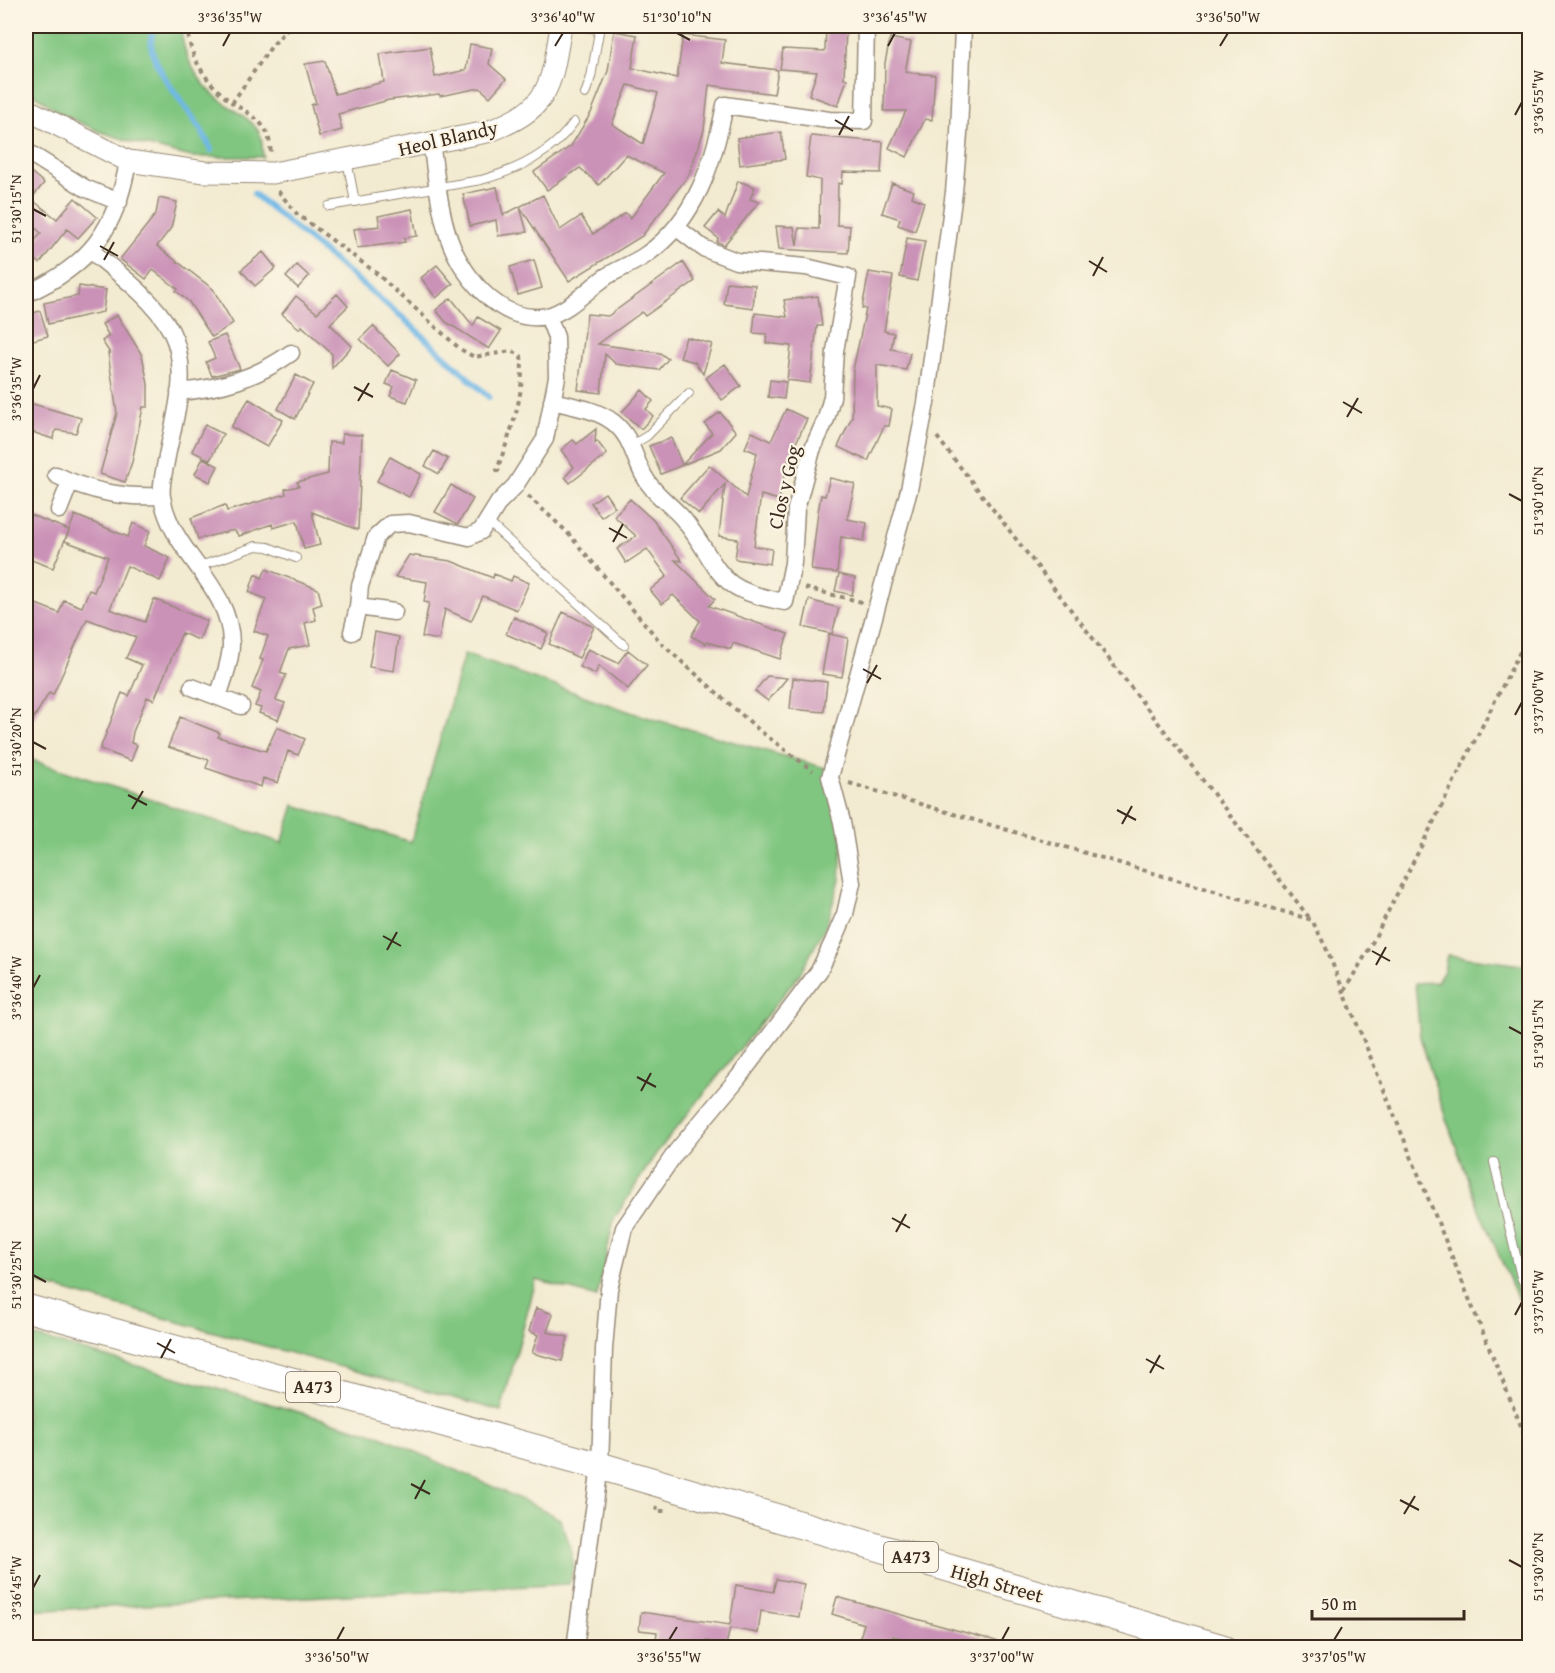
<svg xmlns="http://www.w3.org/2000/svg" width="1555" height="1673" viewBox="0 0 1555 1673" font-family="'Gentium Book Plus',serif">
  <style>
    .green { fill: #80c680; stroke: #5e784f; stroke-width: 1.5 }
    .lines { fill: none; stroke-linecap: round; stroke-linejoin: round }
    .stream { stroke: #6eb7e6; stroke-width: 6 }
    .building { fill: #ca92b7; fill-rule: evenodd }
    .service-casing { stroke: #978a78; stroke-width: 10 }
    .minor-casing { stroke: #978a78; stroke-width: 19 }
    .tertiary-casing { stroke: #978a78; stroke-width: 23 }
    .primary-casing { stroke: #978a78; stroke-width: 29 }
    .path { stroke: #978a78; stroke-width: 4; stroke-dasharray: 4.5 4.5; stroke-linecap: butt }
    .service { stroke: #fff; stroke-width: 8 }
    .minor { stroke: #fff; stroke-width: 16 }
    .tertiary { stroke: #fff; stroke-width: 21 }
    .primary { stroke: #fff; stroke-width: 27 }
    .ticks { fill: none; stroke: #3b2a1e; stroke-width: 2 }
    .labels { text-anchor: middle; stroke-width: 4.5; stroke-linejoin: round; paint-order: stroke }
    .shield { fill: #fcf5e5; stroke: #75675a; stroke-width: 1.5 }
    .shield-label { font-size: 18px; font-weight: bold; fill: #3b2a1e }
    .street-label { font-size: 20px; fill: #3b2a1e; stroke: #fcf5e5 }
    .neatline { fill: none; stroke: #3b2a1e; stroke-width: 2 }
    .ticks-label { font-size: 15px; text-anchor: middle; fill: #3b2a1e }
  </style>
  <rect width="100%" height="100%" fill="#fcf5e5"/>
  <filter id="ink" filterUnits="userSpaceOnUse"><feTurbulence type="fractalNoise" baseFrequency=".0167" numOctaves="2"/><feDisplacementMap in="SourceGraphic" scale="12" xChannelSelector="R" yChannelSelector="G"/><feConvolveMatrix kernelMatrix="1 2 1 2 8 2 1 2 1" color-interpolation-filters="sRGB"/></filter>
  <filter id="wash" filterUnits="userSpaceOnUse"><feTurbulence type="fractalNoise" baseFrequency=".008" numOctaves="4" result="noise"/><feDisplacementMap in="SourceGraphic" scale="24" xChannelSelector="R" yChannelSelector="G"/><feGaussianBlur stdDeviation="1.35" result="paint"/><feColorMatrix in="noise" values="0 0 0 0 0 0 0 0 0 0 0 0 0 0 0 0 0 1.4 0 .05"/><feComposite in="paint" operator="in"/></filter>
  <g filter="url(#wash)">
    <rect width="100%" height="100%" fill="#f3ebd1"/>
    <path class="green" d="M26,26H182C180,51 196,78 214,95C228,108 252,117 260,134C263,140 262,151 263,157H191L132,142L98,131L60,113L26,88Z
      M464,654L636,714L826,768L843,833L840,880L826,926L799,975L655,1155L614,1219L597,1297L536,1280L501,1411L26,1280V758L282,843L294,805L411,842Z
      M1447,955L1529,966V1296L1518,1299L1480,1212L1445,1116L1420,1037L1415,983L1437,982L1444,971Z
      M26,1334L379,1435L544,1510L560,1519C569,1542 578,1560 569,1584L26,1611Z"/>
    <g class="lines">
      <path class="stream" d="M152,26C152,34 150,46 153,54C166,89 197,115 211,150
        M254,194L402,317L489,397"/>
    </g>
    <g id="blocks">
      <path class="building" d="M826,26L846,27L844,78L847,79L838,106L809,95L817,72L780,69L783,49L825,51Z
        M614,31L637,35L632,68L677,78L683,35L725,40L722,63L778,70L774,94L709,85L704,130L689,175L642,236L569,281L520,207L527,232L498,236L496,220L470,226L463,194L497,187L503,215L543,195L560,230L581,216L593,234L626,213L630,219L664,173L626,155L599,185L580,168L547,190L534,172L571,146L591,113L608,71ZM628,85L658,93L643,144L612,124Z
        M890,38L911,42L905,72L935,75L932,120L925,119L907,157L889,148L906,111H884L885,63Z
        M470,44L492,48L489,64L506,79L490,97L480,88L440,96L439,94L389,100L338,114L342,130L319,136L311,105L316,103L305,64L325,61L335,94L384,82L380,54L430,47L435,77L466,70Z
        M781,132L785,159L740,165L737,138Z
        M811,136L883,142L881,173L843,172L842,184L838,183L837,225L850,226L848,253L779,249L776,226L794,227L797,246L799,228L819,229L820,180L806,177Z
        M26,168L44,183L31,199L57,219L75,198L97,217L78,238L67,229L40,263L26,252L41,233L26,219Z
        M738,181L755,187L750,199L759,202L724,245L717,242L718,238L705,228L718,212L725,218Z
        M892,183L914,191L912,197L924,202L915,231L898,225L900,219L882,213Z
        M159,198L177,202L171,228L157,246L213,289L233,323L212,337L189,302L176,291L178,289L153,270L146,279L120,259L156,214Z
        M412,209L417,236L404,238L405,242L357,248L354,229L380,226L378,216Z
        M907,238L925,241L917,281L900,277Z
        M263,252L276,268L255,286L241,270Z
        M534,260L542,288L518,295L510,267Z
        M683,262L695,281L645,316L642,312L598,344L660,353L668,359L659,370L616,364L605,354L601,393L578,390L587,314L608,316Z
        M297,265L309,276L298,288L286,277Z
        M437,265L453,284L436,298L421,278Z
        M869,272L893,276L884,331L894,333L891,349L910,353L906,370L877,365V406L892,409L889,426H884L868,461L838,447L852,417L853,370L866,309L862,308Z
        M727,282L755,285L753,308L724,304Z
        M79,286L106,290L103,312L48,324L44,303L78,296Z
        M337,294L348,306L330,324L352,346L332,368V354L302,326L300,329L282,314L296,296L317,313Z
        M818,296L822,326H817L810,383L787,380L791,346L766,343L767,334L753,333L755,313L787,317L784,300Z
        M451,298L473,326L478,317L501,331L489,349L446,322L436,310Z
        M40,311L48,336L26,342V315Z
        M117,315L142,355L148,384V407H143L132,462L125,482L100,474L117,413L108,353H110L102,341L109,336L102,324Z
        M373,326L400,354L388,366L360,339Z
        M225,335L240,369L212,376L206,362L215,358L208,342Z
        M686,337L712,344L703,374L695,362L680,358Z
        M725,364L741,386L722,400L706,378Z
        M392,370L416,380L407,402L390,396L394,387L386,384Z
        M296,375L313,384L295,419L278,409Z
        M770,380L786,382L784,399L768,397Z
        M642,390L653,401L646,409L653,416L641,429L622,412Z
        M249,399L283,420L267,447L231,427Z
        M26,402L81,418L76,433L56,430L53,439L26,430Z
        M786,409L807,419L789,458L779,500L761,495L754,546L772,549L770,564L735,559L738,539L719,536L725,484L699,514L680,498L709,465L746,497L757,453L745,448L752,432L771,441Z
        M720,412L736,432L721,449L661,474L649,446L671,438L682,465L712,433L705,424Z
        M205,425L223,434L210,460L192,451Z
        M596,429L595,443L597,441L607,454L570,483L565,477L574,467L561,450L573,440L577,444Z
        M342,434L362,435L358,530L312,512L320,545L304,549L297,521L273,528L272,524L239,536L234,530L198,539L191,518L225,505L227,511L286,494L285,489L299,486L297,482L328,474L329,442L342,443Z
        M434,451L448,459L439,474L425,466Z
        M390,457L421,474L409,497L377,481Z
        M203,458L218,466L210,482L195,474Z
        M830,478L855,484L847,519L867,523L864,541L841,537L837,573L811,570L818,512L821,495L825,496Z
        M451,485L473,499L458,524L435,512Z
        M605,493L615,507L601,517L591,503Z
        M630,499L653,520L682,561L675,560L715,599L709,606L788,634L780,659L733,643L731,649L707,642L706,644L691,636L700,621L673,595L662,604L650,590L667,576L647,549L626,563L617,549L636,536L614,516Z
        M26,513L69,530L53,568L26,558Z
        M75,515L128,537L133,523L150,531L144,546L170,558L160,581L127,566L110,609L145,622L154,599L207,621L199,640L182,633L154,700L147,697L133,732L131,743L137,745L131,761L100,749L122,693L129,696L142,665L126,658L136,637L87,619L53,695L49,693L26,731V600L59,613L64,600L82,607L89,590L94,592L108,557L65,541Z
        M409,555L451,561L493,578L494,574L511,581L513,576L529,583L517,610L483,596L471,621L445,609L439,640L422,637L429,603L424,602L427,582L395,577Z
        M266,569L318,589L322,604L313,607L316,620L305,623L310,645L289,649L280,673L286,675L276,700L285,703L278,720L259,713L261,708L255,706L261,692L252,688L263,660L260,659L268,636L254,631L266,599L249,592L255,574L262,578Z
        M839,574L855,578L852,595L835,591Z
        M809,600L839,608L832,634L803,627Z
        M563,612L594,627L579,658L549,644Z
        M514,617L548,633L541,649L506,634Z
        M375,632L399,637L394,671L369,667Z
        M829,634L848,638L842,677L822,674Z
        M588,649L618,663L628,650L647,665L628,689L599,666L595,674L580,667Z
        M767,676L787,678L768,701L755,691Z
        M793,678L827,682L824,712L790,709Z
        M180,717L220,733L218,737L266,751L277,727L305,739L298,755L288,751L278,783L263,778L261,787L206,768L209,760L168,747Z
        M536,1308L553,1314L547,1332L568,1337L562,1361L532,1353L538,1335L529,1331Z
        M776,1579L804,1584L799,1617L761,1611L758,1633L730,1628L726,1645L706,1641V1643L698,1642L697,1647H655L657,1632L639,1630L641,1612L730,1625L736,1585L773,1592Z
        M837,1597L996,1641L995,1647H934L893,1636L889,1647H857L864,1624L832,1614Z"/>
    </g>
  </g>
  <g filter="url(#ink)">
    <use href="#blocks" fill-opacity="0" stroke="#978a78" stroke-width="1.5"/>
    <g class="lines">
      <defs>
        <path id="service" d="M576,26L600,29
          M585,94L591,77L600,26
          M347,160L355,202
          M329,206L481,180C517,170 552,154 574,122
          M632,445L647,436L689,393
          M487,521L624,645
          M198,567L256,546L268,547L296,558
          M1494,1162L1521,1277L1530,1297"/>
        <path id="minor" d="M431,143C436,172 438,204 447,232C458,272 500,326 547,316C569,311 589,288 607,276C620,268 635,263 647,254C696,220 714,161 725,105L829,120L864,121L866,26
          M26,151L85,188L119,202
          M90,250C118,273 154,299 171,331C191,370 175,416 167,456C165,469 160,484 162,497C171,553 231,585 231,644C231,661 223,681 218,697L241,706
          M26,294C89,266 117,229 128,161
          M179,392C222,388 256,378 291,353
          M552,401C572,406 596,409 613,422C632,437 633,456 644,476C654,495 671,504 684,520C724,571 712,589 785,602L793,563L796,509L812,450L826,419L832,397L835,351L848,277L806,267L736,261L703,248L677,228
          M56,475C91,492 123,498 162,496
          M59,510L70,482
          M394,612L358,607L360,586L376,537L390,524L409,523L469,537L481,531L499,502L515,486L545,439L557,377L556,337L548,316
          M352,632L358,607
          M192,687L218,697
          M575,1648L600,1466L604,1349L609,1289L624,1228L676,1152L738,1078L819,971L833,942L845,914L852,883L842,822L830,777L909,490L926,403L954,192L959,134L963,26"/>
        <path id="tertiary" d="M26,109L128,161L205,172L273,173L487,132C550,109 551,87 561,26"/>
        <path id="primary" d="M26,1308L600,1466L1222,1648"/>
      </defs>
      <use href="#service" class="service-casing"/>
      <use href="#minor" class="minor-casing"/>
      <use href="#tertiary" class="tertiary-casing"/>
      <use href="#primary" class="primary-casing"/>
      <path class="path" d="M188,26C187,57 209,86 234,104C245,111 260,119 266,131C270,138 270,147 271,154
        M232,103L271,47L290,26
        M278,191L297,214L375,272L460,349L474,357L512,351L521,356C526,395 510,433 497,470L502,474
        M937,437L1311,920
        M528,496L566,531L663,645L759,730L813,771
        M805,588L862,602
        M849,783L1312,920L1326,948L1530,1448
        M1344,991L1368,951L1530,632
        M657,1506L656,1511H667"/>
      <use href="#service" class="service"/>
      <use href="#minor" class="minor"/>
      <use href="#tertiary" class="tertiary"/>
      <use href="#primary" class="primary"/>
    </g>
  </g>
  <path class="ticks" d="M677,33L690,40M223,46L230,33M555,46L563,33M888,46L895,33M1220,46L1228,33M1515,115L1522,102M835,120L853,131M839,135L849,116M33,209L46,216M100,246L118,256M104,260L114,242M1089,261L1107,272M1093,276L1103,257M354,387L373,397M33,389L40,375M358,401L369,383M1343,402L1362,413M1347,417L1358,398M1509,494L1522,501M609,528L627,538M613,542L623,524M863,669L881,679M867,683L877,665M1515,715L1522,702M33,742L46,749M128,795L147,805M132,809L143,791M1117,810L1136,820M1122,824L1132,806M383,936L401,946M387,950L397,932M1372,951L1390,961M1376,965L1386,947M33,988L40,975M1509,1027L1522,1034M637,1077L656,1087M641,1091L651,1073M892,1218L910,1228M896,1232L906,1214M33,1275L46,1282M1515,1315L1522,1302M157,1343L175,1353M161,1358L171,1339M1146,1359L1164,1369M1150,1373L1160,1355M411,1484L430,1494M415,1499L425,1480M1400,1500L1419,1510M1404,1514L1415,1496M1509,1560L1522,1567M33,1588L40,1575M337,1640L344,1627M669,1640L677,1627M1002,1640L1009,1627M1334,1640L1342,1627"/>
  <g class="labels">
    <g class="shield">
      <rect x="286" y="1372" width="54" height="30" rx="4.5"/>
      <rect x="884" y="1542" width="54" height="30" rx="4.5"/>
    </g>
    <g class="shield-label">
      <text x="313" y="1393">A473</text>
      <text x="911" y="1563">A473</text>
    </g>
    <g class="street-label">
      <text transform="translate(448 138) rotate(-13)" y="7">Heol Blandy</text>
      <text transform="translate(784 487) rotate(-77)" y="7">Clos y Gog</text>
      <text transform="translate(997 1583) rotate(16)" y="7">High Street</text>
    </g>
  </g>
  <rect width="1555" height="1673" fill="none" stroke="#fcf5e5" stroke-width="66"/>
  <path d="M1312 1610v9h152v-9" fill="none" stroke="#3b2a1e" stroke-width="3"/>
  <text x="1321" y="1610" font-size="18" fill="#3b2a1e" stroke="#fcf5e5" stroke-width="4.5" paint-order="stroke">50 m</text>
  <rect x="33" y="33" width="1489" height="1607" class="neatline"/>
  <g class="ticks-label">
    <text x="230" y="22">3°36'35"W</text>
    <text x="563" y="22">3°36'40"W</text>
    <text x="677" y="22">51°30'10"N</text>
    <text x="895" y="22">3°36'45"W</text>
    <text x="1228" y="22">3°36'50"W</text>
    <text transform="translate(1538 102) rotate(-90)" y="5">3°36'55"W</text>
    <text transform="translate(16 209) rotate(-90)" y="5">51°30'15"N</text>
    <text transform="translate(16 389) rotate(-90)" y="5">3°36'35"W</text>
    <text transform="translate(1538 501) rotate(-90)" y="5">51°30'10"N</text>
    <text transform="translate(1538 702) rotate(-90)" y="5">3°37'00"W</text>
    <text transform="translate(16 742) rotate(-90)" y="5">51°30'20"N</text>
    <text transform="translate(16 988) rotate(-90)" y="5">3°36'40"W</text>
    <text transform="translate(1538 1034) rotate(-90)" y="5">51°30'15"N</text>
    <text transform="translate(16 1275) rotate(-90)" y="5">51°30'25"N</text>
    <text transform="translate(1538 1302) rotate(-90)" y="5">3°37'05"W</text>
    <text transform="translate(1538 1567) rotate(-90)" y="5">51°30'20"N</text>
    <text transform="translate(16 1588) rotate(-90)" y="5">3°36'45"W</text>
    <text x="337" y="1662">3°36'50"W</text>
    <text x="669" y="1662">3°36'55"W</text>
    <text x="1002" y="1662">3°37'00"W</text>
    <text x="1334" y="1662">3°37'05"W</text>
  </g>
</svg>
